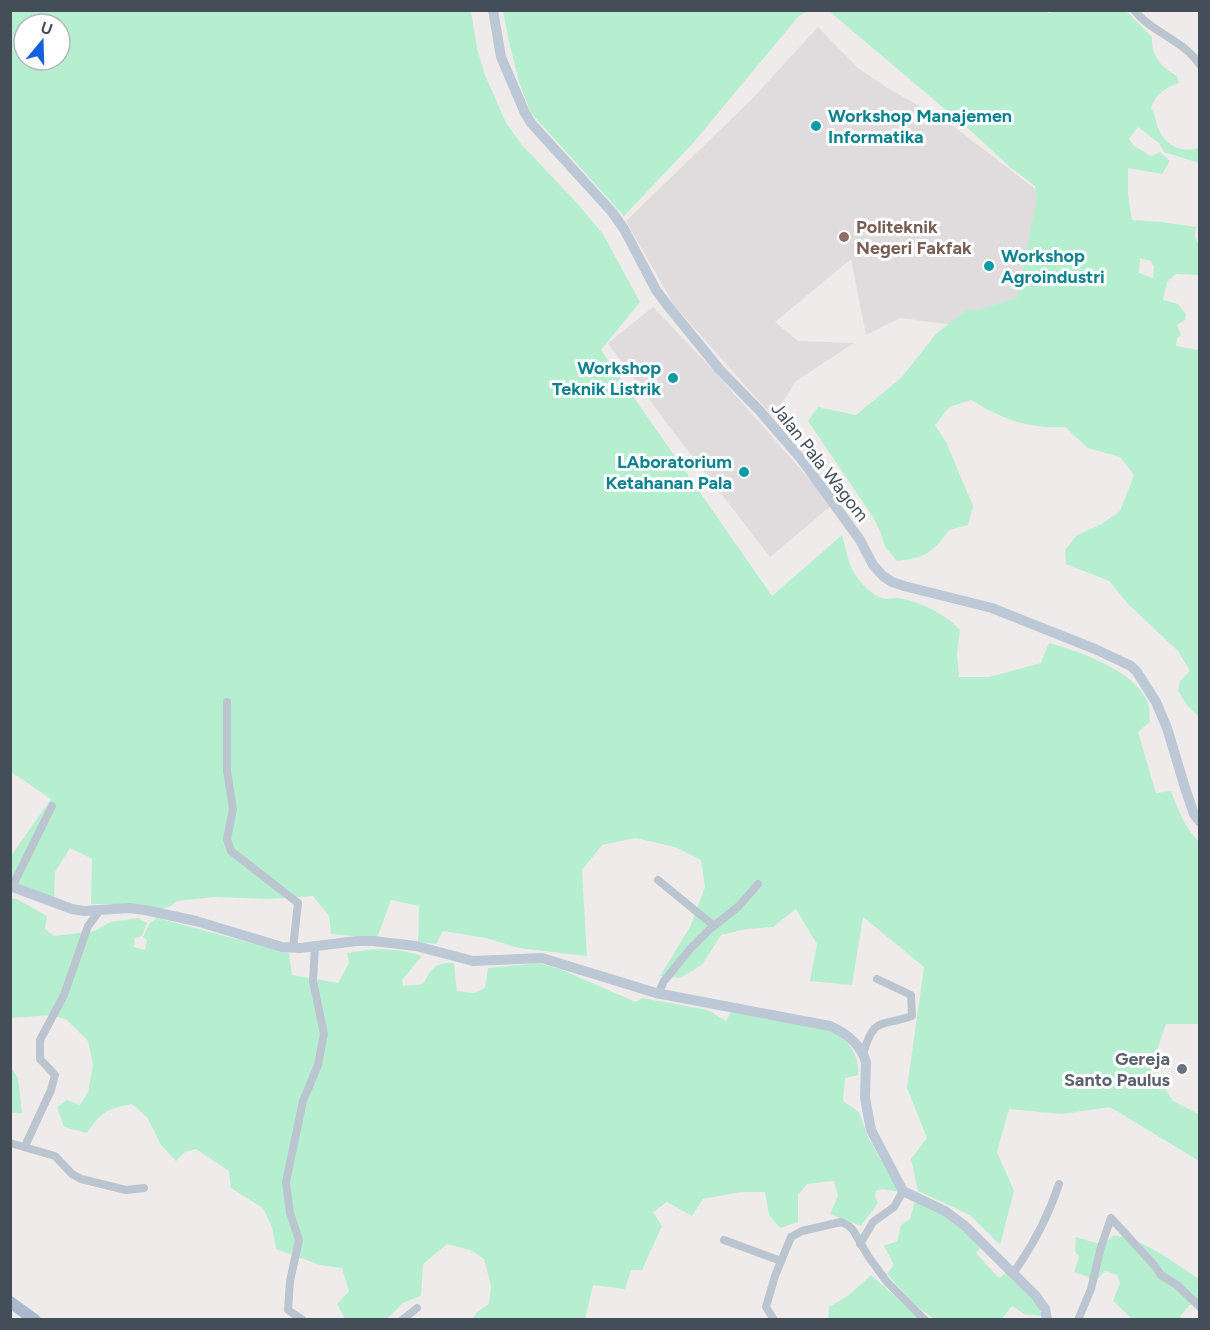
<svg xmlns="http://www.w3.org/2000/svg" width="1210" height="1330" viewBox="0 0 1210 1330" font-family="Figtree,sans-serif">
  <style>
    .education { fill: #e0dcdd }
    .green { fill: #b6efd0; fill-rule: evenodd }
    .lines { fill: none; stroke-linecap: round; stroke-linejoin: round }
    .minor { stroke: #bbc5cf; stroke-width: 8 }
    .secondary { stroke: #bdc8d6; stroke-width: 10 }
    .primary { stroke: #aab9cc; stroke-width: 12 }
    .culture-dot { fill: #0f9aa8; stroke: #fff; stroke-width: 2 }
    .education-dot { fill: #8d6e63; stroke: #fff; stroke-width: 2 }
    .worship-dot { fill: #6b7280; stroke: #fff; stroke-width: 2 }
    .labels { text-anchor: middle; stroke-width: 6; stroke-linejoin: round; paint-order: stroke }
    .culture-label { font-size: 18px; font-weight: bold; fill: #0d838f; stroke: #fff; text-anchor: start }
    .education-label { font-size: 18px; font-weight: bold; fill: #785e54; stroke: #fff; text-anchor: start }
    .street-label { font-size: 18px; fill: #434e59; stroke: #fff }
    .worship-label { font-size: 18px; font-weight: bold; fill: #5b616d; stroke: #fff; text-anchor: end }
  </style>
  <rect width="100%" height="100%" fill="#efebeb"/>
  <path class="education" d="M818,27L858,68L886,87L949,123L1043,195L1055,253L993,330L900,318L866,335L851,259L775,322L798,341L854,343L796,381L773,417L674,305L626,221L751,100Z
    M653,307L715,372L832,505L770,557L665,421L608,343Z"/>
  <path class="green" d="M10,11H471L477,48L485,75L506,123L522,145L576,202L603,234L640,302L601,350L772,596L842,535C845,545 847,557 851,567C856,578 868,592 879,597C885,600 892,598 898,598C919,601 946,614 960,630L957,653L959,677H989L1041,663L1049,643C1079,651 1136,671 1148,703C1150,709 1149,717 1150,722L1138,732L1156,793L1171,791C1178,810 1185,828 1200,843L1199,1024H1166L1151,1068L1173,1101L1199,1114V1161L1110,1107L1062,1114L1009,1109L997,1152L1014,1191L1000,1245L970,1215L918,1191L911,1159L927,1138L907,1088L924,967L863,917L852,985L810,981L817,944L796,909L773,927L746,929L721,935L702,965L680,978L660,976L690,927L705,887L701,860L675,847L635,838L602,845L582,870L587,956L519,948L486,938L443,931L436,944L418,942L419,906L391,900L377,938L331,934L329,916L313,896L268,899L215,897L177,901L171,906L159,910L125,904H91L92,859L70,848L55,872L54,899L11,883V856L51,799L11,772ZM24,24H60V60H24Z
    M503,11V10L808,11L798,17L694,142L624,216L531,113L520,85L509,42Z
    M1043,11L1050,13L1053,10L1127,12L1152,37C1151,56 1161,67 1177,76L1179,83C1165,88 1156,93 1151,108C1157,118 1155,122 1159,130C1166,146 1182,153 1198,148L1199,163L1164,152L1159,143L1138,127L1129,139L1134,146L1151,156L1160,152L1170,161L1162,174L1128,168V195L1132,220L1162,222L1196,227L1195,236L1199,246V275L1176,274L1167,282L1163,300L1178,304L1186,314L1185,320L1177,325L1181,335L1177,338L1176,346L1199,350V717L1187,705L1178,691L1180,681L1190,671L1178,651L1128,604L1109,581L1066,564L1065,550L1077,535L1102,524L1120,511L1134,475L1120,457L1088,448L1065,427C1028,429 1002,419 971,400L949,407L935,425L947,444L973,506L968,525L949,530C933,553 925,558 897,561L885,547L880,531L873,517L808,421L818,407L856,415L901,378L936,334L966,310H978L1017,298L1037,198L1035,186L1010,167L972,132L829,11ZM1140,258L1151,261L1154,267L1153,278L1139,273Z
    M10,898L17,899L47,916L45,929L54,936L95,931L110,922L138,918L147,923L142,936L135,938L134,947L145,950L147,940L143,937L149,924L157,918L289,953L292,975L338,983L349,963L347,953C372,948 397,947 422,956L402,980L403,986L423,984C432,968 434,962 454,963L457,991L474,993L485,988L488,968L538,963L560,969L636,1002L642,998L708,1010L726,1021L731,1012L832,1031C848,1040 860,1055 858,1075L845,1078L843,1101L859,1112L868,1137L899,1192L882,1189L876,1191L875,1197L878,1203L861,1226L830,1214L838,1196L834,1181L807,1184L798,1195V1222L780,1228L769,1215L765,1192H741L703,1199L692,1216L667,1202L653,1212L662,1226L642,1270H631L625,1289L593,1285L585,1319H473L476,1313L489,1304L491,1286L484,1259L470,1250L447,1244L423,1264L421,1296L403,1303L387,1319H345L337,1304L349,1291L342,1268L320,1265L276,1249L272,1227L263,1208L231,1188L229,1171L196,1149L185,1152L176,1161L161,1145L147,1117L132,1104C107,1109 101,1112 87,1133L64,1127L57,1107L67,1100L80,1105L88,1092L93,1065L88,1041L66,1019L50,1015L11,1018Z
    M11,1067L18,1078L22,1113H11Z
    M915,1200L954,1221L982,1246L976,1253L999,1278L1006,1273L1037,1304L1042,1316L1024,1314L1012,1306L1002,1319H934L914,1304L887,1274L894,1265L884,1246L897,1241L901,1225L910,1219Z
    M1114,1235C1149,1242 1170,1260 1199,1279V1302L1190,1305L1180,1316L1183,1319H1132L1113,1301L1120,1283L1117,1275L1105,1271L1095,1282L1088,1277L1074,1272L1079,1257L1075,1251L1076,1237L1103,1245Z
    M871,1275L921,1319L828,1320L829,1307L849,1295Z"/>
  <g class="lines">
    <path class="minor" d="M1134,10C1152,33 1184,40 1200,65
      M227,702V771L233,809L227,839L231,851L298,903L293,948
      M658,880L714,926
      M12,887L52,806
      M658,994L664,981L690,949L710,929L739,906L758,884
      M863,1054C874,1016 880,1027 912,1016L911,995L877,979
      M10,1143L55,1156L72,1174L81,1179L126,1190L144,1188
      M25,1146L51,1090L55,1075L40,1059V1040L64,995L88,926L100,910
      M1111,1218L1154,1265L1161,1275L1177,1285L1200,1307
      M724,1240L781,1261
      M860,1244L873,1222L894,1207L903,1191
      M1014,1272C1034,1244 1048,1217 1059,1184
      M303,1320L288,1310L290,1281L299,1240L290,1213L286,1182L303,1101L318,1065L324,1034L313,981L315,946
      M402,1320L417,1308
      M774,1320L766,1307L775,1276L791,1237L802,1231L841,1222L849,1226L853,1230L868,1256L887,1282L925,1320
      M1078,1320L1091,1289L1101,1247L1111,1218"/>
    <path class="secondary" d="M493,10L501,57L525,113L531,123L612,212L624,229L656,290L668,306L720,370L759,410L802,460L860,540L873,565L883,576L892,582L904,586L992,608L1095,649L1131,666L1137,672L1156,702L1167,728L1186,791L1194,814L1200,822
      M10,886L72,909L84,911L130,908L145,910L196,921L282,947L300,948L357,941H373L416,946L473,961L542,958L656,993L830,1026C846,1033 861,1045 866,1062L865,1098L871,1130L903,1191L945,1211L965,1226L1035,1295L1045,1309L1047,1320"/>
    <path class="primary" d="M10,1302L35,1320"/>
  </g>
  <g class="culture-dot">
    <circle cx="816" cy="126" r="6"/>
    <circle cx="989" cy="266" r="6"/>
    <circle cx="673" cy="378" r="6"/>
    <circle cx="744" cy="472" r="6"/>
  </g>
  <circle class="education-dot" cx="844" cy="237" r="6"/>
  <circle class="worship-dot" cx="1182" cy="1069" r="6"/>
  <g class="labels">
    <g class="culture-label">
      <text x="828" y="122">Workshop Manajemen<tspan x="828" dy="21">Informatika</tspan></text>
      <text x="1001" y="262">Workshop<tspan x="1001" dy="21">Agroindustri</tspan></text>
      <text x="661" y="374" text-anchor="end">Workshop<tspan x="661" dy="21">Teknik Listrik</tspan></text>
      <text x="732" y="468" text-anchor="end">LAboratorium<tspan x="732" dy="21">Ketahanan Pala</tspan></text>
    </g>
    <g class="education-label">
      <text x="856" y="233">Politeknik<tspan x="856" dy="21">Negeri Fakfak</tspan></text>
    </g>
    <g class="street-label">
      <text transform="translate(820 462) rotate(52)" y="6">Jalan Pala Wagom</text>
    </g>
    <g class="worship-label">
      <text x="1170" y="1065">Gereja<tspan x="1170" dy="21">Santo Paulus</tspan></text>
    </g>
  </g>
  <rect width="1210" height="1330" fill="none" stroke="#434e59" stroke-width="24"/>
  <g transform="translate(42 42) rotate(19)"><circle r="28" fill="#ffffff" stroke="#b4b8bd" stroke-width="1.5"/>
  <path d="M0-4.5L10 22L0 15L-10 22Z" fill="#1361e1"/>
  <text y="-9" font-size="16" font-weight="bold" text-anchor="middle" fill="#434e59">U</text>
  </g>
</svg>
